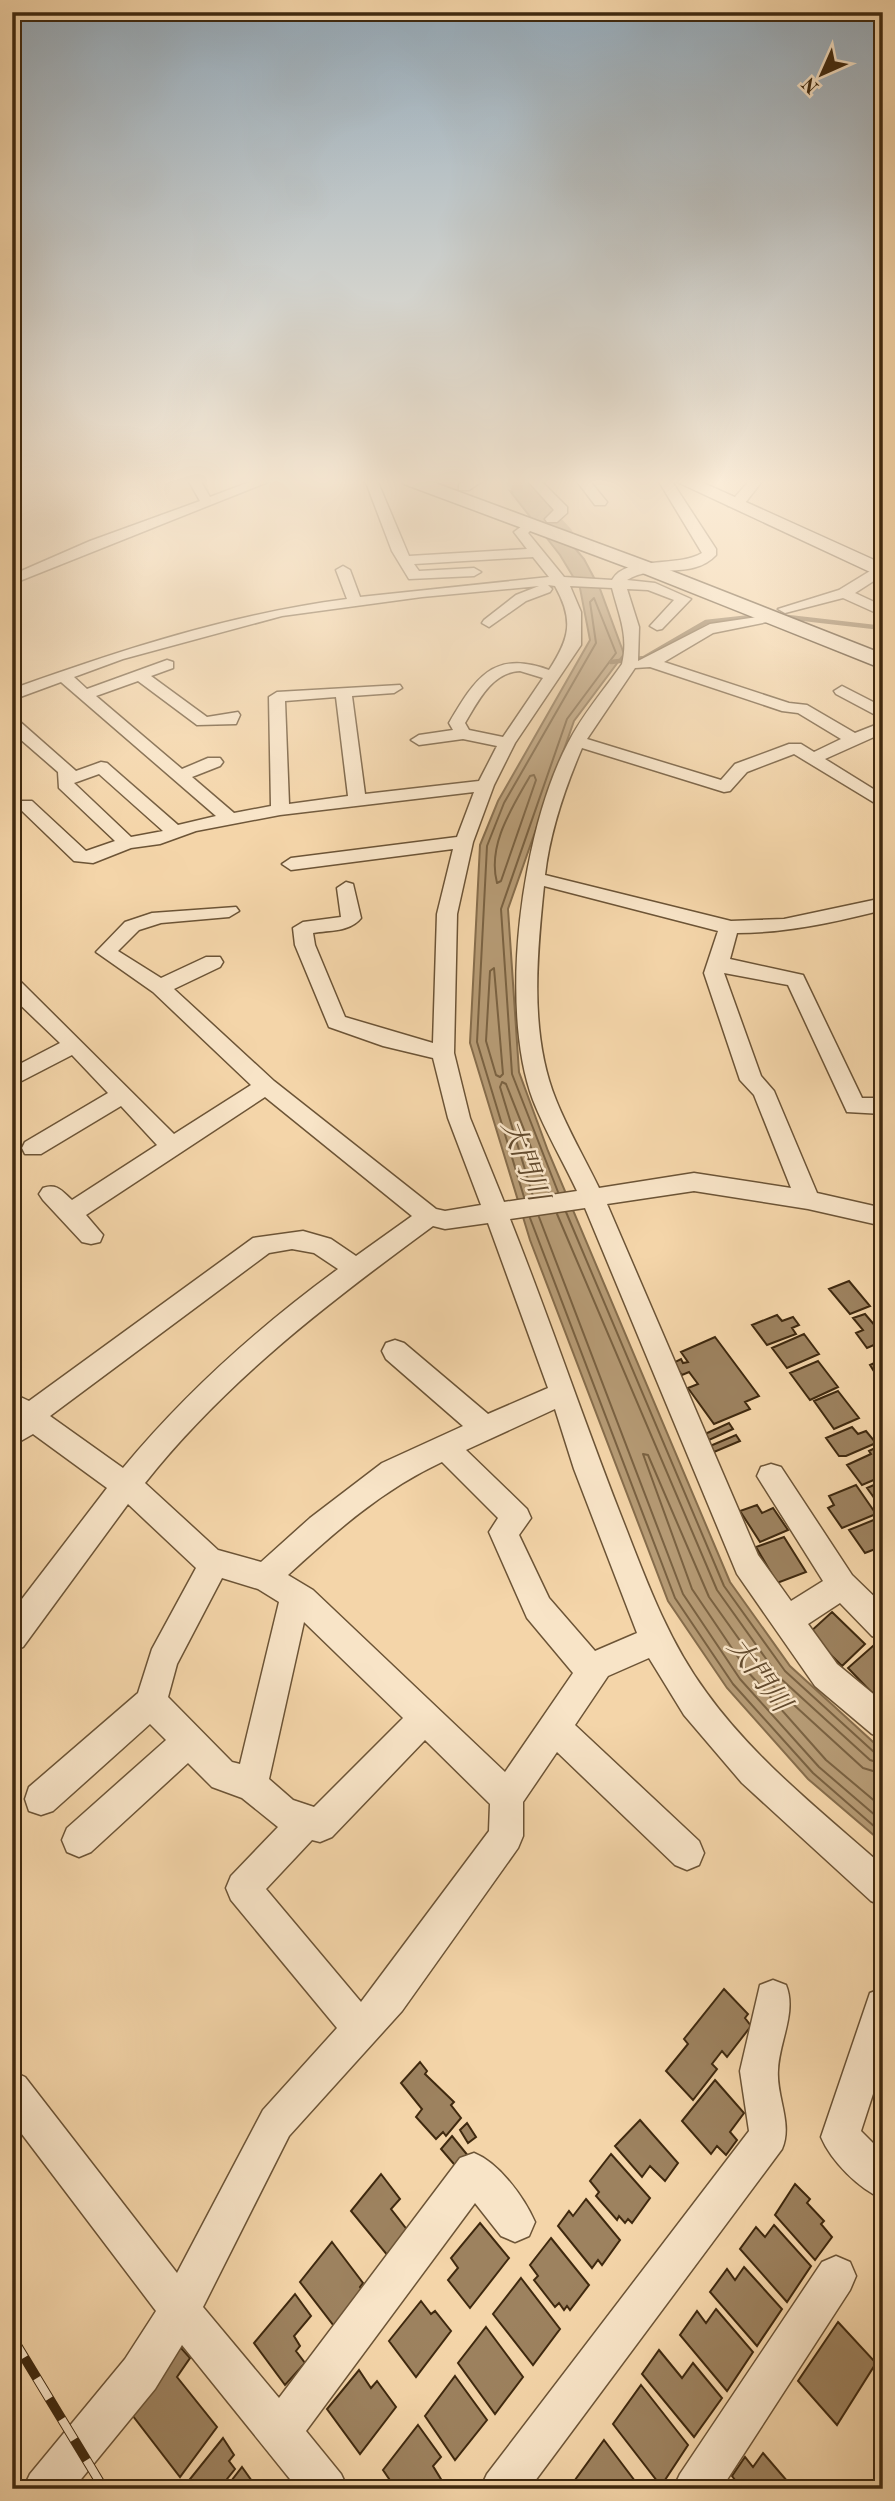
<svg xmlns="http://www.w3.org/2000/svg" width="895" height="2501" viewBox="0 0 895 2501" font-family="'Old Standard TT','Noto Serif JP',serif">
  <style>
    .water { fill: #b69b75; stroke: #866d4c; stroke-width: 2 }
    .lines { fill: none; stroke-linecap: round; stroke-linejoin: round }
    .shore { stroke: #7a6242; stroke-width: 2 }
    .stream { stroke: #866d4c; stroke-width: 4.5 }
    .river { fill: #b69b75; fill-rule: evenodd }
    .building { fill: #9d825f; stroke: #3f290f; stroke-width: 2 }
    .street-casing { stroke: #6c5436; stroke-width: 3 }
    .secondary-casing { stroke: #3f290f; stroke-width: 3 }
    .street { fill: #f8e4c7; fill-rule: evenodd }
    .secondary { fill: #f8e4c7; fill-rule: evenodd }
    .rail-casing { stroke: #3f290f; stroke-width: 10 }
    .rail { stroke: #f8e4c7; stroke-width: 8; stroke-dasharray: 24; stroke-linecap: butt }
    .labels { text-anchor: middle; stroke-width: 5; stroke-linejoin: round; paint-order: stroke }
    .water-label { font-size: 28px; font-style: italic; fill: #634b2e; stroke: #f8e4c7 }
  </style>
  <rect width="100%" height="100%" fill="#f4d5a9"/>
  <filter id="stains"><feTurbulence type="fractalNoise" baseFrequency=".00286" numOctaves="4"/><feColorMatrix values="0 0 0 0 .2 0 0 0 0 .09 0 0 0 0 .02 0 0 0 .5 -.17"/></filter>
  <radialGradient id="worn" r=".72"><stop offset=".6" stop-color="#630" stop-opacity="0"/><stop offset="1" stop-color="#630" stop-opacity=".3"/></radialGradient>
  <path class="water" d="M510,491L531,496L584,559L600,589L624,654L574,721L508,909L519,1072L548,1151L730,1582L790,1666L883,1751V1843L808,1779L727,1688L668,1601L530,1240L470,1043L480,845L498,801L590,640L580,588L560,555Z"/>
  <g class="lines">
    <path class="shore" d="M534,775L536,780L501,881L497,883C487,845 512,808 530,776Z
      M494,968L503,1074L500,1077L496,1075L486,1041L490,971Z
      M533,1196L500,1087L502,1082L506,1084L549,1193
      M524,1197L477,1042L487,846L504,803L596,643L590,602L594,598L616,653L567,719L501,909L512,1074L558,1192
      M566,1212L724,1586L785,1671L875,1753L883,1755
      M557,1214L717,1590L779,1677L870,1760L883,1764
      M539,1217L683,1594L740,1679L819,1767L883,1822
      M530,1218L675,1598L733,1684L813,1773L883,1834
      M883,1774L863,1768L771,1684L709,1597L648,1455L643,1454L692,1589L748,1672L826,1760L883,1808"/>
    <path class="stream" d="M779,616L883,628
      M611,662L644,658L706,622L760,616"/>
    <path class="river" d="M503,480H525L571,529L574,534L571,539H555Z"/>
  </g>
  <path class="building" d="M849,1281L870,1306L850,1314L829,1289Z
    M865,1314L883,1335V1341L867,1348L856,1333L863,1330L853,1318Z
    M777,1315L782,1321L793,1317L799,1325L792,1328L796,1334L767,1345L752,1325Z
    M804,1334L819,1354L787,1368L772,1348Z
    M715,1337L759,1396L745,1402L750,1409L714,1424L688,1388L698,1384L689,1372L682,1375L673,1363L681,1359L683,1363L688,1362L681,1352Z
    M883,1359V1386L870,1365Z
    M818,1361L838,1387L810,1400L790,1373Z
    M838,1391L859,1418L834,1429L814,1401Z
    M729,1423L733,1429L709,1440L705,1434Z
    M852,1427L858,1434L866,1431L876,1443L846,1456H839L826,1438Z
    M736,1435L740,1441L714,1452L710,1446Z
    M877,1447L883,1455V1476L862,1485L847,1465L871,1454L869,1451Z
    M883,1481V1505L880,1506L867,1488Z
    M856,1485L876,1514L842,1528L828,1508L834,1505L829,1496Z
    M757,1505L762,1513L773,1508L788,1530L760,1542L740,1511Z
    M881,1517L883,1546L865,1553L849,1530Z
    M784,1537L806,1572L777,1583L756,1547Z
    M832,1612L865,1644L842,1666L809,1633Z
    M874,1645L883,1654V1693L877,1698L848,1668Z
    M724,1989L748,2014L745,2018L751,2026L727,2057L722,2051L712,2064L717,2069L693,2100L666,2071L688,2044L684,2039Z
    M420,2062L427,2071L425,2074L454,2102L451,2105L461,2118L446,2136L443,2132L436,2139L416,2117L422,2109L401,2083Z
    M715,2080L744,2113L730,2132L737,2140L726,2155L717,2146L711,2154L682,2121Z
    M640,2120L678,2163L665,2181L650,2166L642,2177L615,2146Z
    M467,2123L476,2137L468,2143L460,2130Z
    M452,2136L469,2157L459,2170L441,2149Z
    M611,2154L650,2198L632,2223L628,2219L625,2223L619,2216L617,2220L596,2196L599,2192L590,2181Z
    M381,2174L400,2199L391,2209L408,2231L388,2256L351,2211Z
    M795,2184L810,2199L807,2203L824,2221L821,2224L832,2237L815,2260L775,2215Z
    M586,2199L620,2240L602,2265L598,2260L592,2268L558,2226L569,2211L573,2216Z
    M480,2223L509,2258L470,2308L448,2280L458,2268L451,2258Z
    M774,2225L811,2266L787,2302L740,2249L756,2227L765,2237Z
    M551,2238L589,2285L570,2310L567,2306L564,2310L559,2303L555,2307L534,2280L538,2276L530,2265Z
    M332,2242L363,2283L360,2287L362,2290L334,2326L300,2282Z
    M744,2267L782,2309L757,2346L710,2292L727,2269L735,2280Z
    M521,2278L560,2329L533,2365L493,2314Z
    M295,2294L311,2316L294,2336L300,2346L296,2351L305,2363L285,2385L254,2343Z
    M421,2301L431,2314L435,2311L451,2331L416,2377L389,2341Z
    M716,2309L753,2352L727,2391L680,2335L697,2311L706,2323Z
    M838,2322L876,2363L837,2425L798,2381Z
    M486,2327L523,2377L495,2414L458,2363Z
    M173,2339L190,2358L177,2377L217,2427L180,2477L126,2407Z
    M659,2350L682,2378L693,2363L722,2398L694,2437L642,2374Z
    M359,2370L371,2388L377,2381L396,2407L360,2454L327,2409Z
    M455,2376L487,2420L455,2460L425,2416Z
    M641,2385L688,2445L661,2486L613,2424Z
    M418,2425L441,2457L433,2466L447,2489H396L383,2470Z
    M223,2438L234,2455L229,2461L235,2469L219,2489H182Z
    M604,2440L641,2489H582L575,2480Z
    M763,2453L794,2489H742L732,2476L745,2457L753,2467Z
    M242,2467L254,2484L250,2489H225Z"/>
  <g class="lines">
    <defs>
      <path id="street" d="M188,480H200L210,497L255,480H273L12,584V575L90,541L200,501Z
        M365,480H377L409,556L527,549L514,532L530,520L537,524L528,533L564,577L612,580C626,555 678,568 702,553L658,480H671L716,549V555C693,580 654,563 627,580L655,583L691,599L662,629L657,630L650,626L674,600L648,590L627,589L639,627L638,661L710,624L777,614V620L713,633L664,662L789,703L807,705L855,733L883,722V733L825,759L883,795V808L794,754L747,772L730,791L724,792L582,748C565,788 550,831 545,875L731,921L784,919L883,898V910C835,922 787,933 737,933L730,959L803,975L862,1098H883V1114L847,1112L788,985L724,973L761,1076L774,1091L817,1193L883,1208V1226L808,1209L694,1191L607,1204L758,1555L791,1601L823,1581L757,1476L761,1467L771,1464L781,1467L852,1575L883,1605V1640L872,1636L840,1603L808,1624L837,1664L883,1702V1739L872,1734L815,1686L737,1574L585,1208L510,1219C551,1322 586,1428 627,1531C649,1588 670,1643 706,1692C754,1759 821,1811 883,1866V1906L871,1901L742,1783L684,1715L649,1658L608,1676L575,1725L699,1841L704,1853L699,1865L687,1870L675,1865L557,1752L523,1802V1836L518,1848L402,2011L289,2136L203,2307L279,2398L460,2158L474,2153C499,2163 524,2197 535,2222L529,2236L515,2242L501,2236L475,2203L306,2431L341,2474L348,2489H298L182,2345L155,2389L73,2489H23L30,2474L125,2359L156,2311L12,2121V2071L25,2077L177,2273L263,2110L337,2028L231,1900L226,1888L231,1876L278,1827L242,1798L212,1787L188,1763L91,1852L79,1857L67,1852L62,1840L67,1828L166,1740L150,1724L53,1811L41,1815L29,1811L25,1799L29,1787L138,1693L152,1649L196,1568L128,1504L23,1647L12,1652V1612L107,1488L33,1434L12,1446V1393L29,1401L253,1238L303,1231L331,1239L356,1256L412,1216L265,1097L86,1215L103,1235L100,1242L91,1244L82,1242L43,1200L39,1194L43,1188C57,1183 62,1191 72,1200L157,1145L121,1106L41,1154H25L22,1148L25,1142L108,1093L72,1055L12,1086V1068L60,1043L12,997V978L19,980L174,1134L251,1085L153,992L96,952L125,922L152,913L236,907L239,911L229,917L161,923L139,930L118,951L161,978L206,957H220L223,962L220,967L174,989L274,1081L436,1209L445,1211L481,1205L448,1118L433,1058L383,1046L329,1027L295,945L293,928L303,922L341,917L337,888L346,882L353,884L361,918C350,932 330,930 313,933L315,945L345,1017L433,1043L437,914L453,849L291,870L282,864L291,858L457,837L474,792L280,815L196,831L160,844L131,848L93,863L74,861L20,809L17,805L20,801H32L86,851L115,841L59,788L58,772L12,732V718L18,720L76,771L101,762L107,763L178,825L216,816L61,682L12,700V689C121,650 231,614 347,599L336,570L343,566L350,570L360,597L549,577L533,557L414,564L419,571L474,568L481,572L474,576L409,579L392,551ZM548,585L555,586C574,620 570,638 549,670C493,649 475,679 449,723L453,730L419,735L411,740L419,745L463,739L497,746L479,781L365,794L352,696L394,693L402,688L400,685L277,692L269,697L271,806L234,813L192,777L220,766L223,762L220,758H208L182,769L96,696L138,681L197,725L236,724L240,715L238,712L207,717L151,676L173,668V662L167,660L87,689L74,677L123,659L282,616L422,597L539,586L516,595L484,620L482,623L489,627L526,601L550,592L552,589ZM570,586L612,588C619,616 629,635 622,664C604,690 582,715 568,743C522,830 498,1007 533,1100C545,1131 563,1161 577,1191L504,1202L470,1118L454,1053L457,914L473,842L494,785L515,743L581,645V612ZM650,667L782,711L798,713L841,739L814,752L801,744H789L735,764L721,780L587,739L635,668ZM520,671L543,678L503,737L469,730L465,723C478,701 492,672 520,671ZM336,697L348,796L289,804L285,701ZM99,774L163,831L131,837L74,783ZM544,886L718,931L704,973L740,1080L754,1095L791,1188L694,1173L599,1188C585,1159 568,1130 556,1100C529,1034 537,954 544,886ZM488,1223L548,1388L488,1414L404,1343L395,1340L386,1343L382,1351L386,1359L463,1426L382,1463L310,1518L261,1562L218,1550L145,1483C226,1381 328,1303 433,1226L445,1229ZM292,1249L314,1253L338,1269C259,1327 186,1392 123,1468L50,1416L269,1253ZM555,1409L574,1469L637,1633L595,1651L549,1598L519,1535L531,1518L527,1509L466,1450ZM442,1462L498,1518L489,1532L527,1618L573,1673L505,1772L313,1590L288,1575C336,1531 382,1490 442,1462ZM222,1578L258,1589L279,1602L240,1764L232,1762L168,1697L177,1664ZM304,1622L403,1718L314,1807L293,1800L269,1779ZM425,1740L490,1804L489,1831L361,2002L266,1889L312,1840L320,1842L332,1837Z
        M468,480H484L469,490H459V484Z
        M527,480H540L567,507V513L557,522H547L545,519L554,510Z
        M576,480H589L607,502L605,505H595Z
        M750,480H763L745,503L728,506V500L735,497Z
        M883,567V575L855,593L883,606V616L843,598L785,613L778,609L839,590L875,568Z
        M842,686L883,707V719L836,694L834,691Z
        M773,1980L786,1985C797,2012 779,2042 778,2070C776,2097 793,2123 782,2149L529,2489H480L487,2474L749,2131L740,2071L760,1985Z
        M883,1988V2063L861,2131L883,2153V2199C859,2189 831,2161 821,2137L870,1993Z
        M836,2256L850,2262L856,2276L850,2290L721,2489H673L680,2474L822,2262Z"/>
      <path id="secondary" d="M401,480H427L654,564L883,654V669L640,572L404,484Z
        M673,480H697L883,564V578Z"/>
    </defs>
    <use href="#street" class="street-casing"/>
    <use href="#secondary" class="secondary-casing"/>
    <use href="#street" class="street"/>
    <use href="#secondary" class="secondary"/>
    <defs>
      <path id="rail" d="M12,2337L104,2489"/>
    </defs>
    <use href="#rail" class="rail-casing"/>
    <use href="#rail" class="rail"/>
  </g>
  <linearGradient id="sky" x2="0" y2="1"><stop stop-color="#94aaba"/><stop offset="0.58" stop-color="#faecd8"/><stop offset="1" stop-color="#faecd8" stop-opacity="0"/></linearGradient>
  <rect width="895" height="830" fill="url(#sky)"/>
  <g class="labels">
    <g class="water-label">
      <text transform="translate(526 1160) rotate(69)" y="10">大門川</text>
      <text transform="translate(760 1674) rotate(53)" y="10">大門川</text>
    </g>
  </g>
  <rect width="895" height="2501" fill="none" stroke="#f4d5a9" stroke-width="42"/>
  <rect x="14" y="14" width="867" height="2473" fill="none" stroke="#3f290f" stroke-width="3.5"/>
  <rect x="21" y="21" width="853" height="2459" fill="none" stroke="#3f290f" stroke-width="2"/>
  <g transform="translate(822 74) rotate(225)" stroke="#f8e4c7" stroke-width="5" paint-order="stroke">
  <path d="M0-5L12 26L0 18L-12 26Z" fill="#3f290f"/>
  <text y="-10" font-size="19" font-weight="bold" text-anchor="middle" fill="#3f290f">N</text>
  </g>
  <rect width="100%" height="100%" filter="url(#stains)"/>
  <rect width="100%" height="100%" fill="url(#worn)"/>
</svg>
